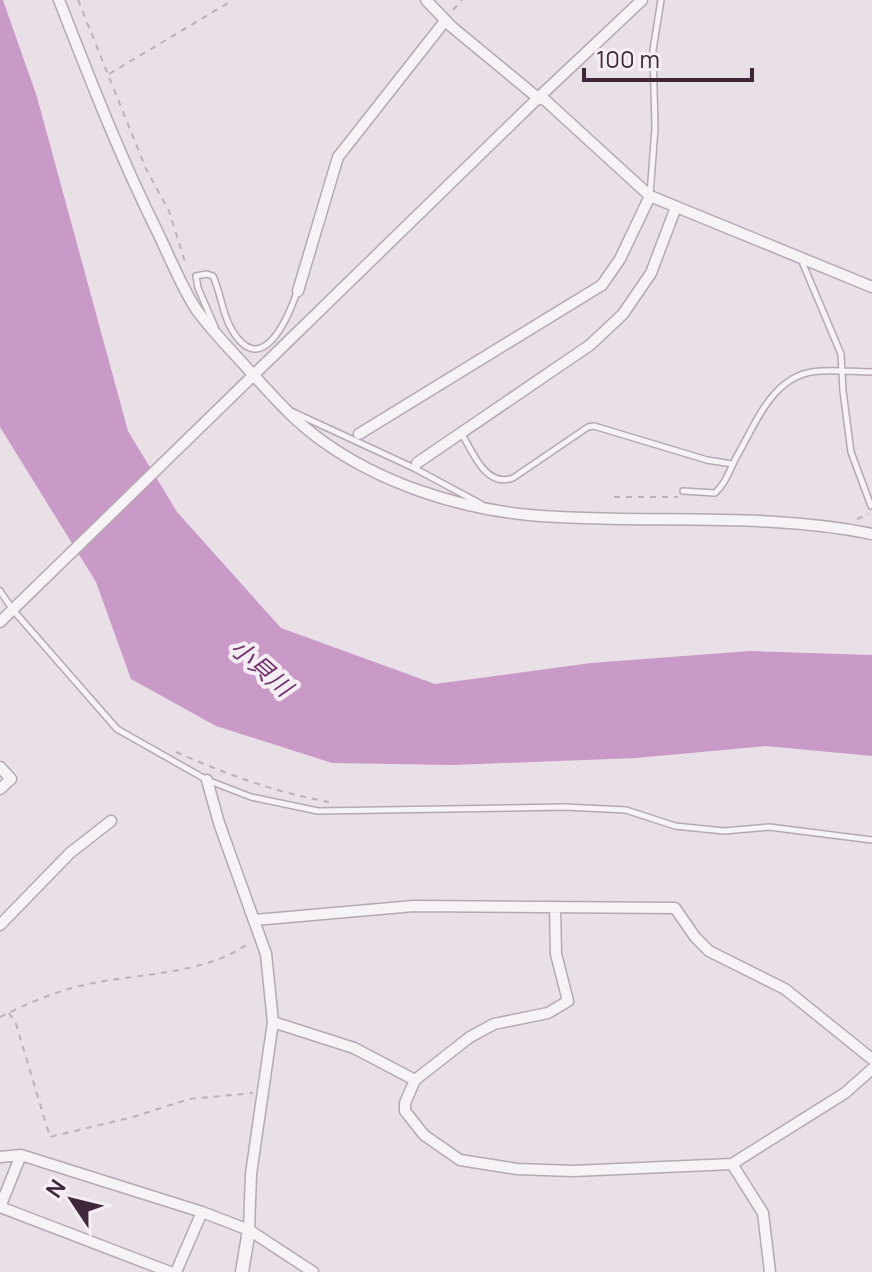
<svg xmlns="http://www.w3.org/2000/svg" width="872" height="1272" viewBox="0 0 872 1272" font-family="Manrope,'Noto Sans JP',sans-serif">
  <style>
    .water { fill: #c99ac7 }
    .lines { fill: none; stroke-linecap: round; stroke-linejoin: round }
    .service-casing { stroke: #b5a8b4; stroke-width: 8 }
    .minor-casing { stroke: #b5a8b4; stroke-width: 13 }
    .tertiary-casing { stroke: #b5a8b4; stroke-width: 15 }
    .path { stroke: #bcb1ba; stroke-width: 2; stroke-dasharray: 6 6; stroke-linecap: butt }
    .service { stroke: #f7f2f6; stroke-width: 5 }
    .minor { stroke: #f7f2f6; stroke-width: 10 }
    .tertiary { stroke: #f7f2f6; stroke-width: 12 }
    .labels { text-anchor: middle; stroke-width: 8; stroke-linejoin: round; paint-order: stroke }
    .water-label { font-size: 24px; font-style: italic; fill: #73326e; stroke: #f6eef5 }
  </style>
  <rect width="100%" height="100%" fill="#e8dfe7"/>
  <path class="water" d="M0,0H3L37,97L128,431L177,512L281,628L435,684L591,663L750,651L872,655V756L766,746L636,758L453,765L332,763L216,726L131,679L96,582L0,427Z"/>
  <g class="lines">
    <defs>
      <path id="service" d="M650,195L655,128L653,50L661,0
        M804,259L803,264L841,354L843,391L851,452L871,506
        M215,327L198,288L196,276L207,274L213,276C221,293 222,314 232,330C261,379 287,321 297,292
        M293,412L414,468L481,504
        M462,434C473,453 486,488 513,478L588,427L594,426L707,460L732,464
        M683,491L715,493C727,482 729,470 737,456C757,421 774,372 821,371C838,370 855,372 872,372
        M0,591L13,610L117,729L207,780L251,797L318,811L565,807L626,810L675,826L724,831L769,827L872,840"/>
      <path id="minor" d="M59,0C90,79 120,157 158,233C170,258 181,286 196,309C211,330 230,349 247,368C270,393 293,420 321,440C380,483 457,508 529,515C643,525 758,511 872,534
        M426,0L452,27L538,98L545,100L650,196L872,287
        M298,291L338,157L445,21
        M359,434L602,285L620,259L650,196
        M417,463L590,345L623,314L651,273L676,207
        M0,622L538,98L642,0
        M0,767L11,779L0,789
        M207,780L219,823L266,954L273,1022L251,1174L249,1230
        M555,907L556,954L568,1001L548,1013L494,1024L470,1037L415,1080L405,1103V1111L424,1135L460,1160L517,1169L573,1171L732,1164L845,1093L872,1069
        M255,920L414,906L675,908L695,937L709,951L785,989L872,1059
        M0,925L70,853L111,821
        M273,1022L354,1048L415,1080
        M0,1157L21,1155L202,1212L249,1230L313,1272
        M732,1164L763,1213L770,1272
        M0,1207L170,1272
        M0,1207L21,1155
        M176,1272L202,1212"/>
      <path id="tertiary" d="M242,1272L249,1230"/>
    </defs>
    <use href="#service" class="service-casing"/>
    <use href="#minor" class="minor-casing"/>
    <use href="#tertiary" class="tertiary-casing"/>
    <path class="path" d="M78,0L146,169L169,211L186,265
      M453,10L462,0
      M109,74L233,0
      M614,497H678
      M857,519L869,514
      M176,752C226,774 274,792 329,802
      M9,1013L16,1024L50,1137L133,1117L189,1099L253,1093
      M0,1017C28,1003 63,988 94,983C144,973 206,974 249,943"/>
    <use href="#service" class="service"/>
    <use href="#minor" class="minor"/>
    <use href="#tertiary" class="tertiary"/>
  </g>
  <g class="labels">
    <g class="water-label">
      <text transform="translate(261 668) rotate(41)" y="8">小貝川</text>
    </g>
  </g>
  <g transform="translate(72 1200) rotate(305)" stroke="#f6eef5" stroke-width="6" paint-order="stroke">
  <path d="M0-6L14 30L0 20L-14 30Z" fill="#3f283c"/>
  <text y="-12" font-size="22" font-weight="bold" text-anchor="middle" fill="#3f283c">N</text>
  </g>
  <path d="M584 68v12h168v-12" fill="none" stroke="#3f283c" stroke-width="4"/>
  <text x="596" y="68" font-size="24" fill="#3f283c" stroke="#f6eef5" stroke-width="6" paint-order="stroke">100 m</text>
</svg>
